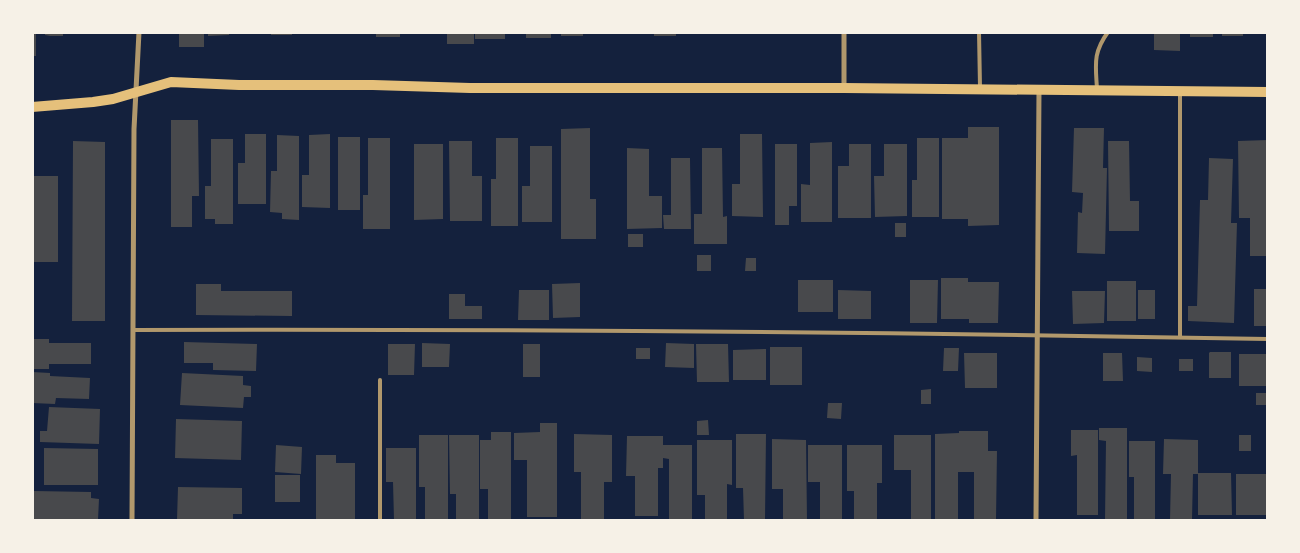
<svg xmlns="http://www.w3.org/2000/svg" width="1300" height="553" viewBox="0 0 1300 553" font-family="'Varela Round',sans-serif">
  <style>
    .building { fill: #48494c }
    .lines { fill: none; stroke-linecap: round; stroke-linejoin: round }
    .service { stroke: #b1986c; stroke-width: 4 }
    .minor { stroke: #b1986c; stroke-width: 5 }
    .secondary { stroke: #e5c07b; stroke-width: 10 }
  </style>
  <rect width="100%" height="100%" fill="#14213d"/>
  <path class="building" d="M32,32H36V56H32Z
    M45,32H63V36H50L45,35Z
    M179,32H204V47H179Z
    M208,32H229V35L208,36Z
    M271,32H292V35H271Z
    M376,32H400V37H376Z
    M447,32H474V44H447Z
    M475,32H505V39H475Z
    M526,32H551V38H526Z
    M561,32H583V36H561Z
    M654,32H676V36H654Z
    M1154,32H1180V51L1154,50Z
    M1190,32H1213V37H1190Z
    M1222,32H1243V36H1222Z
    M171,120H198L199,196H192V227H171Z
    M968,127H999V225L968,226V219H942V138H968Z
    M590,128V199H596V239H561V129Z
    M1074,128H1104L1103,168H1107L1105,254L1077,253L1078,212L1082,213L1083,193L1072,192Z
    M245,134H266V204H238V163H245Z
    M330,134V208L302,207V175H309V135Z
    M740,134H762L763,217L732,216V184H740Z
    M277,135L299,136V220L282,219V213L270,212L271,171H277Z
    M338,137H360V210H338Z
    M368,138H390V229H363V195H368Z
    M496,138H518V226H491V179H496Z
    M917,138H939V217H912V180H917Z
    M211,139H233V224H215V219H205V186H211Z
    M1268,140V256H1250V218H1239L1238,141Z
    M73,141L105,142V321H72Z
    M449,141H472V176H482V221H450Z
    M1108,141H1129L1130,201H1139V231H1109Z
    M832,142V222H801V184L810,185V143Z
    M414,144H443V219L414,220Z
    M775,144H797V206H789V225H775Z
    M849,144H871V218H838V166H849Z
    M884,144H907V216L875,217L874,176H884Z
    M530,146H552V222H522V186H530Z
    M627,148L649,149V196H662V228L627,229Z
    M702,148H722L723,217L727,216V244H694V214H702Z
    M671,158H690L691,229H664L663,215H671Z
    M1209,158L1233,159L1231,223H1237L1234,323L1188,321V306H1197L1200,200H1208Z
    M32,176H58V262H32Z
    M895,223H906V237H895Z
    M628,234H643V247H628Z
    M697,255H711V271H697Z
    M746,258H756V271H745Z
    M941,278H968V282H999L998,323H969V319H941Z
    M798,280H833V312H798Z
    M910,280H938L937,323H910Z
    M1107,281H1136V321H1107Z
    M580,283V317L553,318L552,284Z
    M196,284H221V291H292V316L196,315Z
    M1254,289H1268V326H1254Z
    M519,290H549V320H518Z
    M838,290L871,291V319H838Z
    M1138,290H1155V319H1138Z
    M1072,291H1105L1104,323L1073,324Z
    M449,294H465V306H482V319H449Z
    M32,339H49V343H91V364H49V369H32Z
    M184,342L257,344L256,371L213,370V363H184Z
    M422,343L450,344L449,367H422Z
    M666,343L694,344V368L665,367Z
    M388,344H415L414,375H388Z
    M523,344H540V377H523Z
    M696,344H728L729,382H697Z
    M770,347H802V385H770Z
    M636,348H650V359H636Z
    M944,348H959L958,371H943Z
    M766,349V380H733V350Z
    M1210,352H1231V378H1209V353Z
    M964,353H997V388H965Z
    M1103,353H1122L1123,381H1103Z
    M1239,354H1268V386H1239Z
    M1137,357L1152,358V372L1137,371Z
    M1179,359H1193V371H1179Z
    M32,372L50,373V376L90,378L89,399L56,398L55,404L32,403Z
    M182,373L243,376V385L251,386V397H244L243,408L180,405Z
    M931,389V404H921V390Z
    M1256,393H1268V405H1256Z
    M828,403H842L841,419L827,418Z
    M49,407L100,409L99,444L40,442V431H47Z
    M176,419L242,421L241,460L175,458Z
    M708,420L709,435H697V421Z
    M540,423H557V517H527V460H514V433L540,432Z
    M1099,428H1127V520H1105L1106,441L1099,440Z
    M1071,430H1098V515H1077V455L1071,456Z
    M959,431H988V451H997L996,520H974V472H958V520H935V434L959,433Z
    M491,432H511V520H488V489H480V440H491Z
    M574,434L612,435V482H604V520H581V472H574Z
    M736,434H766L765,520H744L743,488H736Z
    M419,435H448V520H425V487H419Z
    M449,435H479V520H456V494H450Z
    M894,435H931V520H911V470H894Z
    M1239,435H1251V451H1239Z
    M627,436H663V445H692V520H669V459L663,458V468H658V516H635V476H626Z
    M772,439L806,440L807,520H783V489H772Z
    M1164,439L1198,440V474H1193L1192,520H1170L1171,474H1163Z
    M697,440H732V485L727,484V520H705V495H697Z
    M1129,441H1155V520H1134V477H1129Z
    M276,445L302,447L301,474L275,472Z
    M808,445H842V520H820V482H808Z
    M847,445H882V483H877V520H854V491H847Z
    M44,448L98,449V485H44Z
    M386,448H416V520H394L393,482H386Z
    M316,455H336V463H355V520H316Z
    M1198,473H1231L1232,515H1198Z
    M1236,474H1268V515H1236Z
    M275,475H300V502H275Z
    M178,487L242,488V514H233V520H177Z
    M34,491L91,492V498L99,499L98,520H33Z"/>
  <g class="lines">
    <path class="service" d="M979,32L980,87
      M1097,90C1096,66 1092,54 1108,32
      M1180,93V337
      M133,330C511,329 889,332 1268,339
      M380,380V520"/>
    <path class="minor" d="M844,32V88
      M132,520L134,129L139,32
      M1036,520L1039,90"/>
    <path class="secondary" d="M32,107L93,102L113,99L171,82L239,85H373L470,88H844L1268,92"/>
  </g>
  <rect width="1300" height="553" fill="none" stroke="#f6f1e7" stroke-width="68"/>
</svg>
